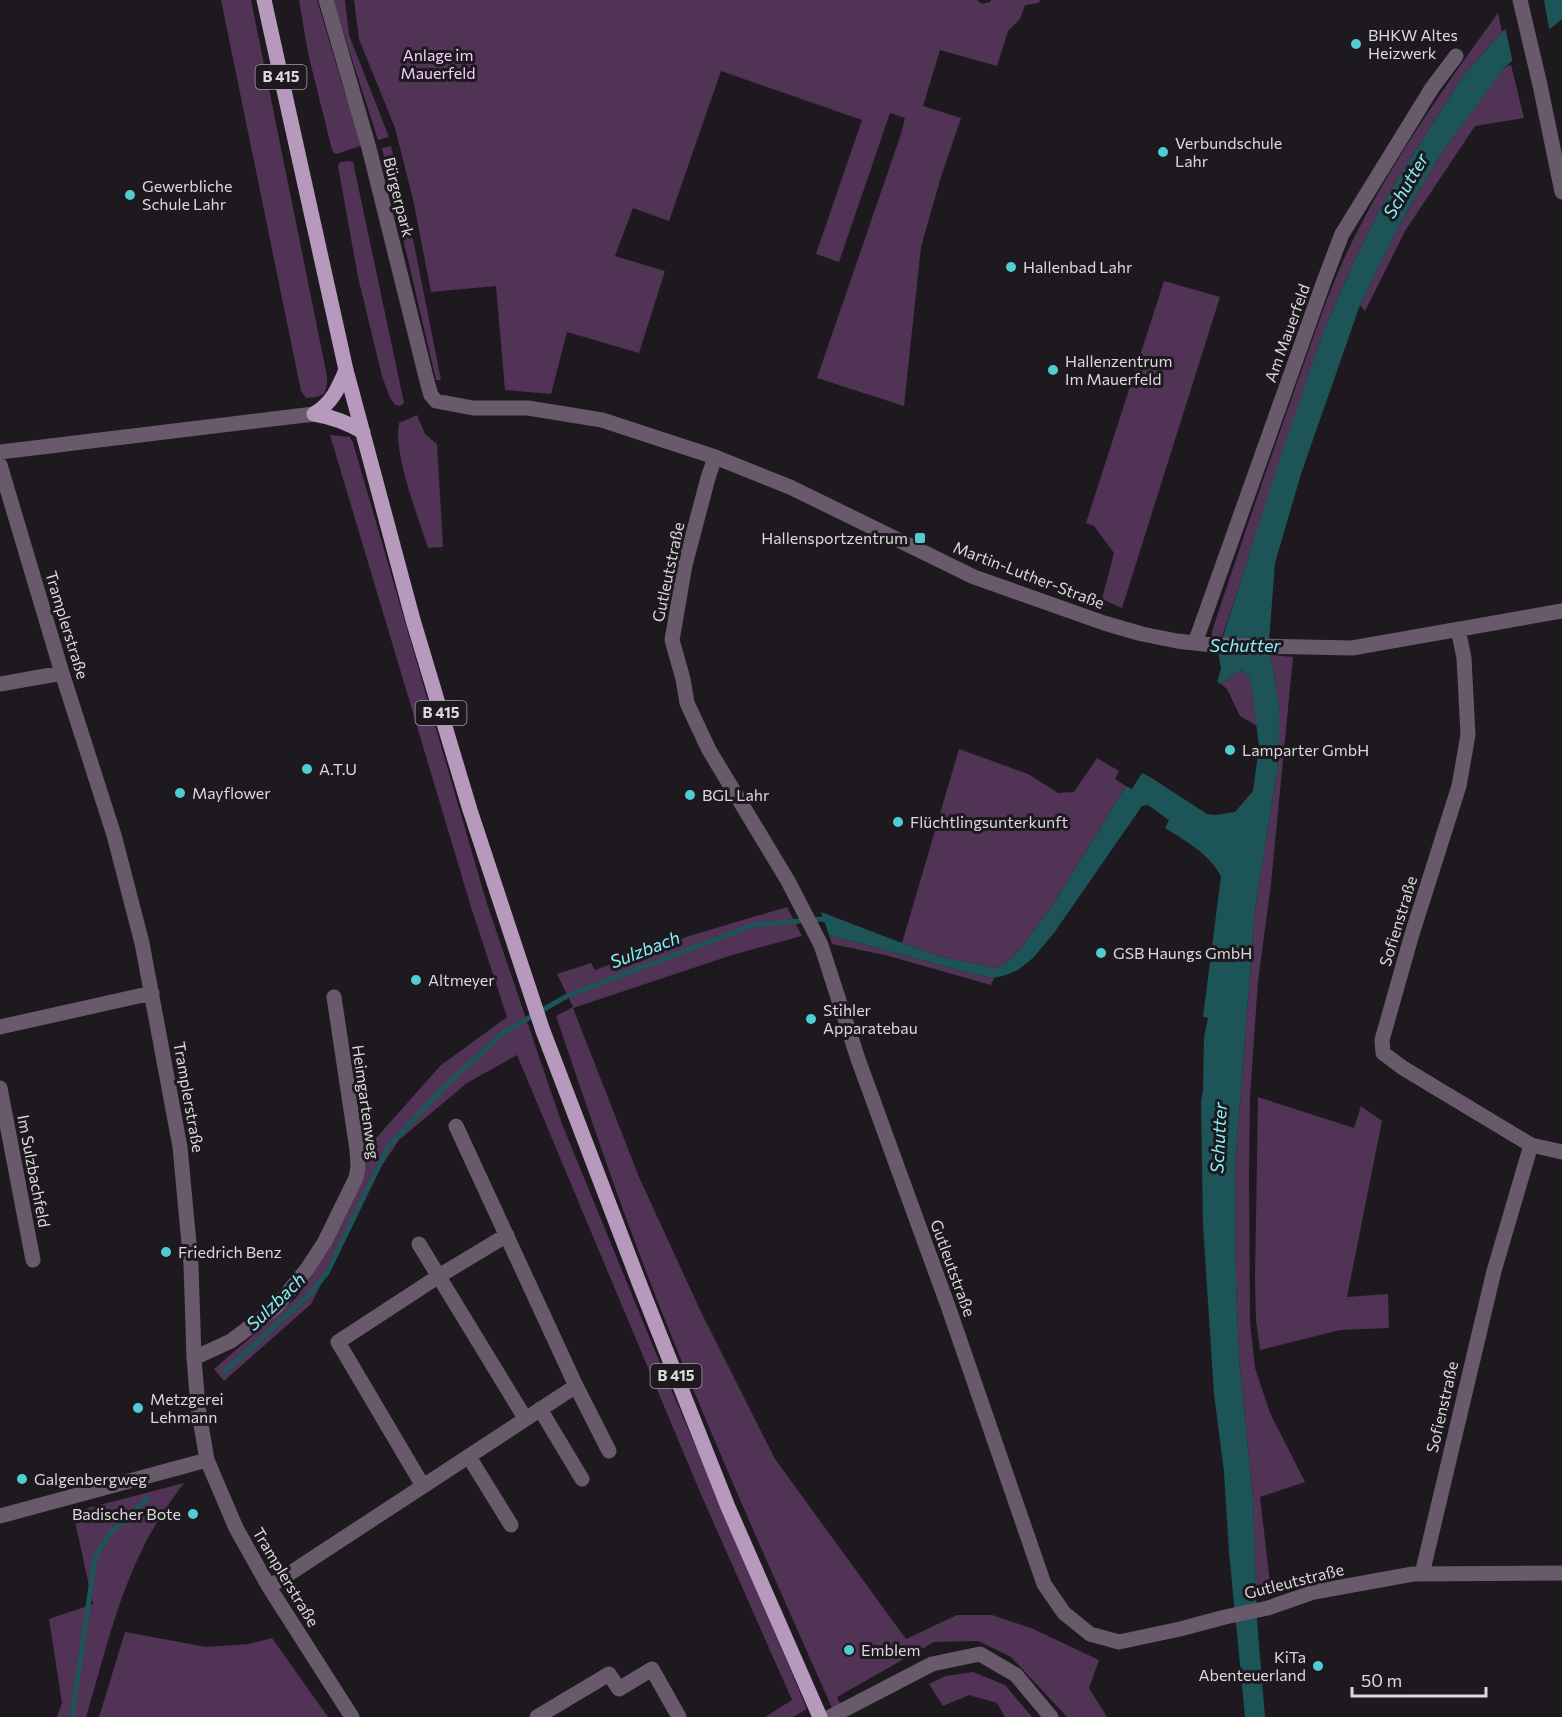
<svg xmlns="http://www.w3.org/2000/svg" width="1562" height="1717" viewBox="0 0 1562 1717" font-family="Commissioner,sans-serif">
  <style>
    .green { fill: #503355 }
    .water { fill: #1c5457 }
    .pier { fill: #1e191f }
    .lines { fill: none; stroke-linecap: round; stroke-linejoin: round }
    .stream { stroke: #1c5457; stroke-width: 5 }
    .minor { stroke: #685a6b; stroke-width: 15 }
    .major { stroke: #b799bd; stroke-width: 15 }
    .poi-dot { fill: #51ccd3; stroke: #1e191f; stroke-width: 2 }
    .labels { text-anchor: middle; stroke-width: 6; stroke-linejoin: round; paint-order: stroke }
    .shield { fill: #1e191f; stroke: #a39fa4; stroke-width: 1.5 }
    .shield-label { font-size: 15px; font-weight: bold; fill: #dcd9dd }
    .poi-label { font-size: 16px; fill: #dcd9dd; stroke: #1e191f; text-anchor: start }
    .park-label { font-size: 16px; fill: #f5cbfd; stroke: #1e191f }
    .street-label { font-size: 16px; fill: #dcd9dd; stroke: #1e191f }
    .water-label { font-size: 18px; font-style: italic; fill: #84f2f8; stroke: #1e191f }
  </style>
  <rect width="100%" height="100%" fill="#1e191f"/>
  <path class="green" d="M221,0H251L327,376V384L324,394L316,397L306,398L301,391Z
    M299,0H317L343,87L363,145L337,154L334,153L332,150L308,53Z
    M333,0H345L349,35L389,137L378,140Z
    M354,0H977L982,4L990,2L991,0H1040L1039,3L1025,5L1020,19L1008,31L997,66L940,50L923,106L961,118L940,180L921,247L904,406L817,378L901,134L905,118L890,113L839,262L816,254L862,120L721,71L669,221L633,208L615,256L665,271L639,353L567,332L551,394L505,390L496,286L431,292L413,199L395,128L359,39Z
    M1498,13L1502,32L1462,77L1387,196L1356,257L1324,330L1222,637H1212V631C1239,549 1267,468 1296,386C1313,339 1328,291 1350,246C1390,164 1444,87 1498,13Z
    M1511,65L1524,118L1475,126L1405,231L1365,311L1360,305L1404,216L1443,151L1485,93L1505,67Z
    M391,146L410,224L441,380H436L382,148Z
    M348,161L353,162L404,403L400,406L395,405L390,398L382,376L358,277L338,166L340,162Z
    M1164,281L1220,297L1122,608L1102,599L1114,553L1094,526L1086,523Z
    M417,415L425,434L437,444L443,547L428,548C418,516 393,454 399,423Z
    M330,435L350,437L353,443L487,904L562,1124L655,1351L807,1709L793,1717H765L792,1700L700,1492L517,1055L467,1083L399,1140L381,1167L311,1304L224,1381L214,1369L297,1297L329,1249L365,1162L370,1145L440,1066L507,1017L471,907Z
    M1271,655L1293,657L1271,884L1258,981L1250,1097L1249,1177L1250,1322L1255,1368L1270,1413L1305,1482L1260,1497L1271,1592L1256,1599L1253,1499L1239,1358L1236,1282L1235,1166L1255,910L1277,771L1279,744V708Z
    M1241,670L1250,677L1257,726L1240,716L1227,689L1221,684Z
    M959,749L1028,774L1058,793L1074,792L1097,758L1119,771L1115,779L1126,786L1052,906L1017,953L1003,965L996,968L942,957L902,943Z
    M787,907L802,936L732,955L573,1008L639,1177L701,1312L775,1459L906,1639L957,1615H992L1031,1628L1099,1660L1089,1688L1107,1717H1067L1011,1657L978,1641L934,1642L837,1697L846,1717H836C777,1584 717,1451 663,1315C624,1217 590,1116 556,1016L573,1007L557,974L591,963L595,970L686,937Z
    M829,935L978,975L994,978L991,985L885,955L832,944Z
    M1258,1097L1354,1128L1361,1106L1382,1121L1347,1297L1388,1294L1389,1328L1340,1330L1260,1350L1256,1320L1255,1279Z
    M184,1483C169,1503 153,1526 142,1550C116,1602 103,1661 86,1717H57L62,1703L49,1619L93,1604L73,1512Z
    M125,1632L206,1647L249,1644L272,1638L328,1717H99Z
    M973,1672L1005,1685L1032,1717H1005L997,1703L969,1695L943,1706L929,1684L946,1676Z"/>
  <path class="water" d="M1540,0H1562V19L1505,67L1443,151L1404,216L1360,305L1301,474L1275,563L1269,641L1279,708V744L1277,771L1255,910L1235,1166L1236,1282L1239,1358L1253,1499L1257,1620L1265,1717H1245L1229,1552L1224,1472L1214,1394L1203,1225L1201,1101L1203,1090L1204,1037L1208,1018L1203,1017L1221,876C1209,854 1186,841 1165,828L1169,820L1148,805L1142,806L1054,933L1033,958L1018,970L1006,975L994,978L978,975L829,935L821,912L902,943L942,957L996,968L1003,965L1017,953L1052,906L1126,786L1132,789L1142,773L1150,777L1207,814L1216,815L1235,812L1253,791L1259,746L1250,677L1241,670L1221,684L1217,682L1221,669L1218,652L1280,458L1324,330L1356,257L1387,196L1462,77L1502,32Z"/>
  <path class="pier" d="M1535,0H1544L1550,33L1513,64L1505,26Z"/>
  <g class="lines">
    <path class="stream" d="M224,1372L309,1295L327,1273L388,1147L444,1087L504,1032L567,996L753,925L823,919L830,921
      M72,1717L95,1558L110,1533L148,1498"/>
    <path class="minor" d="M326,0L369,148L428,385L431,395L436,401L473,408H528L602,420L715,457L790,487L974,577L1104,623L1142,634L1177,641L1212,645L1352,648L1562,611
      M1520,0L1540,85L1562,192
      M0,452L314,414
      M715,457L708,478L685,565L672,640L683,679L687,703L709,750L788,881L821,945L858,1059L948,1306L1044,1584L1064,1613L1090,1634L1119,1642L1180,1629L1225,1617L1268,1608L1314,1592L1413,1574L1562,1573
      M0,465L62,673L114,835L142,943L180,1147L191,1265L194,1358L198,1407L207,1460L236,1528L269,1587L352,1717
      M1458,629L1464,658L1468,735L1459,786L1412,934L1382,1040L1383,1053L1403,1068L1531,1145L1562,1152
      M1195,643L1324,281L1342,234L1432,88L1456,56
      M0,684L62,673
      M0,1027L152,993
      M0,1088L33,1260
      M419,1244L525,1418
      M194,1358L231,1341L276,1307L307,1269L324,1243L356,1178L358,1167L357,1150L334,997
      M576,1386L609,1451
      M540,1409L582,1479
      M469,1457L511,1525
      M423,1486L338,1342L439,1276L507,1235
      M0,1516L207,1460
      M1422,1574L1494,1271L1531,1145
      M269,1587L576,1386L456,1126
      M537,1717L609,1674L619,1689L652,1669L679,1717
      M830,1717L932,1664L980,1654L1016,1675L1051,1717"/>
    <path class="major" d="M264,0L346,370L413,620L470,810L543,1031L640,1285L728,1507L820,1717
      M314,414C332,403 338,389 346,370
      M314,414C332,417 347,422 363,432"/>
  </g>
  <g class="poi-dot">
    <circle cx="1356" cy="44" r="6"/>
    <circle cx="1163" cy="152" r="6"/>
    <circle cx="130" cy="195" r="6"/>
    <circle cx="1011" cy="267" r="6"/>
    <circle cx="1053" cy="370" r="6"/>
    <rect x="914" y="532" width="12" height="12" rx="3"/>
    <circle cx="1230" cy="750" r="6"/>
    <circle cx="307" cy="769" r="6"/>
    <circle cx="180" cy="793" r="6"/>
    <circle cx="690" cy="795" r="6"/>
    <circle cx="898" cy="822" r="6"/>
    <circle cx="1101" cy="953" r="6"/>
    <circle cx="416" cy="980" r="6"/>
    <circle cx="811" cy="1019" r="6"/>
    <circle cx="166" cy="1252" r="6"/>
    <circle cx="138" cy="1408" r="6"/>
    <circle cx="22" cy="1479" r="6"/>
    <circle cx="193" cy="1514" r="6"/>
    <circle cx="849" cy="1650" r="6"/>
    <circle cx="1318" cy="1666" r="6"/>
  </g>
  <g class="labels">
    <g class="shield">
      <rect x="255.5" y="65" width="51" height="24" rx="4.5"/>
      <rect x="415.5" y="701" width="51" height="24" rx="4.5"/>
      <rect x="650.5" y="1364" width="51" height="24" rx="4.5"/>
    </g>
    <g class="shield-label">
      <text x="281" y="82">B 415</text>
      <text x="441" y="718">B 415</text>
      <text x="676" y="1381">B 415</text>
    </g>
    <g class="poi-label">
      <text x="1368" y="41">BHKW Altes<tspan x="1368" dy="18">Heizwerk</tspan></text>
      <text x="1175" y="149">Verbundschule<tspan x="1175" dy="18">Lahr</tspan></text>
      <text x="142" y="192">Gewerbliche<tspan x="142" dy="18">Schule Lahr</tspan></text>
      <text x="1023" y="273">Hallenbad Lahr</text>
      <text x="1065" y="367">Hallenzentrum<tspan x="1065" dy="18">Im Mauerfeld</tspan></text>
      <text x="908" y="544" text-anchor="end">Hallensportzentrum</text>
      <text x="1242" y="756">Lamparter GmbH</text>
      <text x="319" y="775">A.T.U</text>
      <text x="192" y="799">Mayflower</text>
      <text x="702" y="801">BGL Lahr</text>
      <text x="910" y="828">Flüchtlingsunterkunft</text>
      <text x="1113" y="959">GSB Haungs GmbH</text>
      <text x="428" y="986">Altmeyer</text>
      <text x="823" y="1016">Stihler<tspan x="823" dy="18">Apparatebau</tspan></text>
      <text x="178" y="1258">Friedrich Benz</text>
      <text x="150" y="1405">Metzgerei<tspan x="150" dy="18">Lehmann</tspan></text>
      <text x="34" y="1485">Galgenbergweg</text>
      <text x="181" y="1520" text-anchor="end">Badischer Bote</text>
      <text x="861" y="1656">Emblem</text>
      <text x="1306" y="1663" text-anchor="end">KiTa<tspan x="1306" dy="18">Abenteuerland</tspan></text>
    </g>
    <g class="park-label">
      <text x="438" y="61">Anlage im<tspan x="438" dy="18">Mauerfeld</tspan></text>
    </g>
    <g class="street-label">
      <text transform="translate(399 197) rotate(76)" y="6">Bürgerpark</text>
      <text transform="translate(1287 333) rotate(-70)" y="6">Am Mauerfeld</text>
      <text transform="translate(668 572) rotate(-78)" y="6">Gutleutstraße</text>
      <text transform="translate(1029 575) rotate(21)" y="6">Martin-Luther-Straße</text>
      <text transform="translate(67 625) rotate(73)" y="6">Tramplerstraße</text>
      <text transform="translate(1398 921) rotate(-73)" y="6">Sofienstraße</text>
      <text transform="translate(189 1097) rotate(80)" y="6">Tramplerstraße</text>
      <text transform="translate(366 1102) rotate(82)" y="6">Heimgartenweg</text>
      <text transform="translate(34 1171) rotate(79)" y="6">Im Sulzbachfeld</text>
      <text transform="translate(953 1268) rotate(70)" y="6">Gutleutstraße</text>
      <text transform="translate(1442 1407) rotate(-77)" y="6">Sofienstraße</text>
      <text transform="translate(286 1577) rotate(59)" y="6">Tramplerstraße</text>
      <text transform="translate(1294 1581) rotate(-14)" y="6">Gutleutstraße</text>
    </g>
    <g class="water-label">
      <text transform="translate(1406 186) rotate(-60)" y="6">Schutter</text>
      <text x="1245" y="652">Schutter</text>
      <text transform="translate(645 950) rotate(-21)" y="6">Sulzbach</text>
      <text transform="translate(1219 1138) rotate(-87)" y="6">Schutter</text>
      <text transform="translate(276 1302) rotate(-44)" y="6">Sulzbach</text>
    </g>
  </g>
  <path d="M1352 1687v9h134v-9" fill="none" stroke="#dcd9dd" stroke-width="3"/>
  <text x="1361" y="1687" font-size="18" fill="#dcd9dd" stroke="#1e191f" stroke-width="4.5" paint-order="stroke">50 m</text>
</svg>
